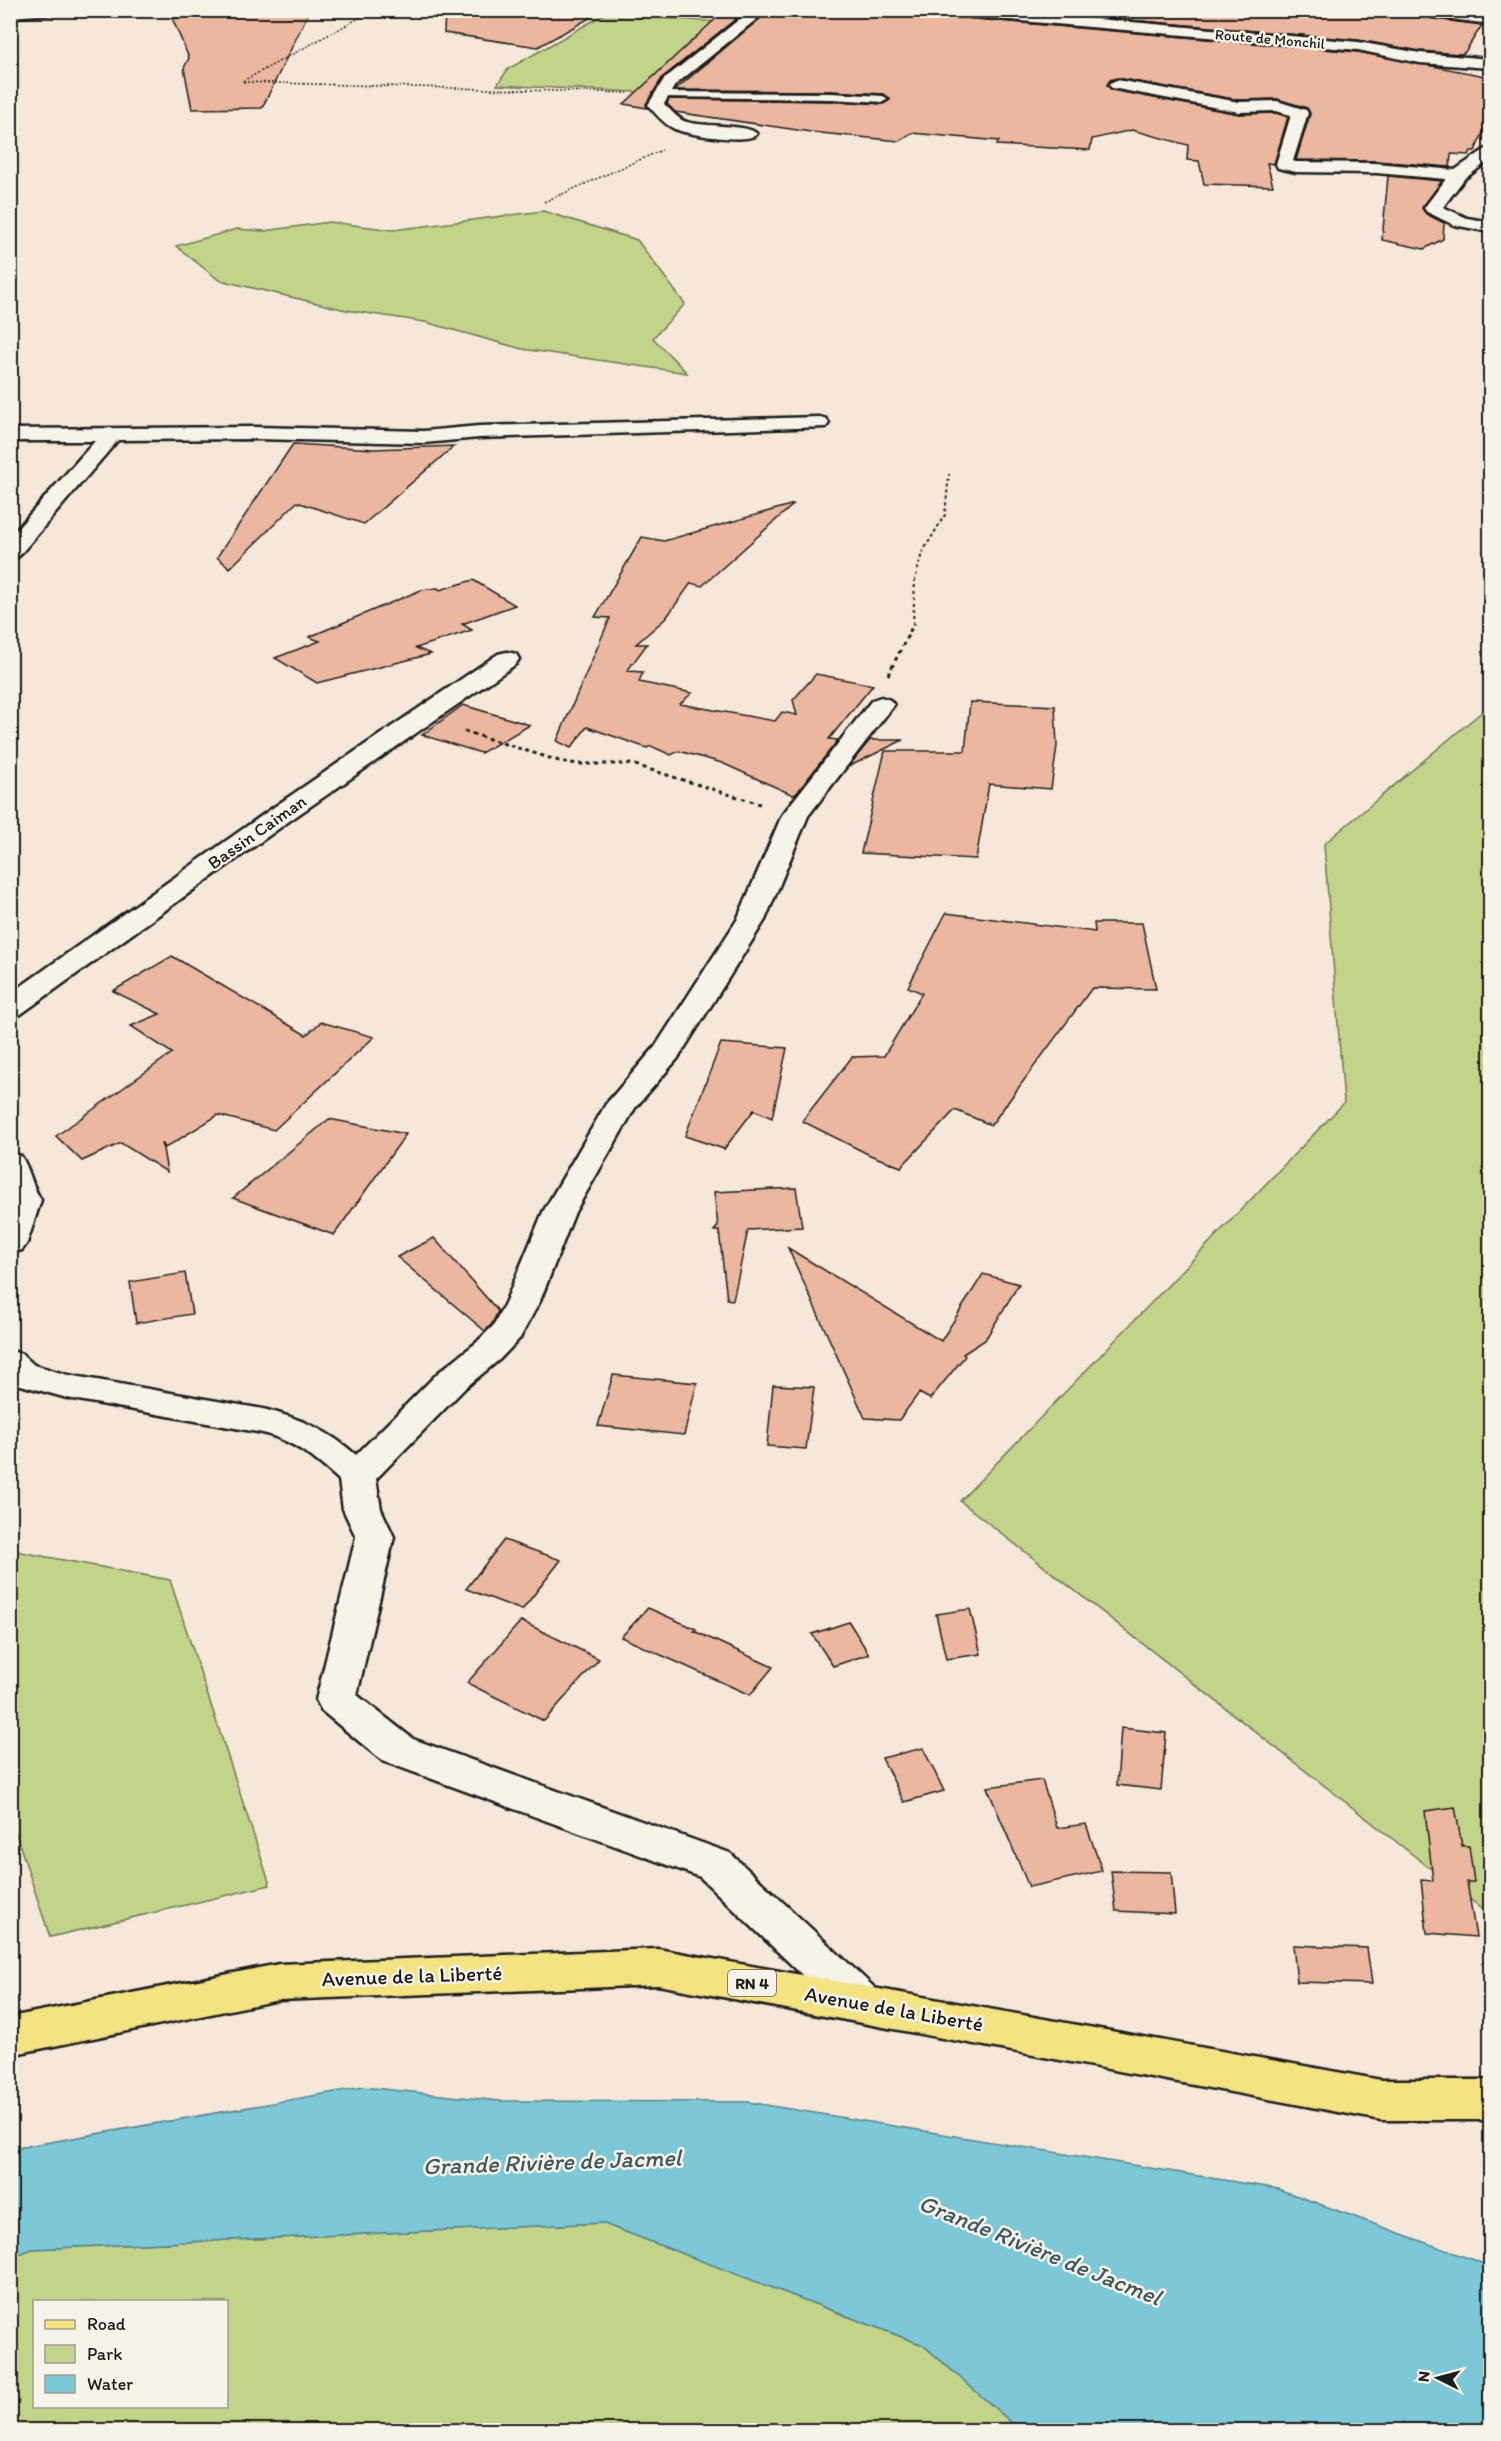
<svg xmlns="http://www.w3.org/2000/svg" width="1501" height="2441" viewBox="0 0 1501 2441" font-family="Itim,sans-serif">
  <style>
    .green { fill: #c2d489; stroke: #6f7852; stroke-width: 1.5; fill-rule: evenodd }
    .water { fill: #7bc8d9; stroke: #55838d; stroke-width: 1.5 }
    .building { fill: #ebb79e; stroke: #1c1c1c; stroke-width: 1.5 }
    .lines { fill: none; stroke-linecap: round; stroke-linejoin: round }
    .lane-casing { stroke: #1c1c1c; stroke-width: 5 }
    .street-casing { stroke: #1c1c1c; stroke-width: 5 }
    .primary-casing { stroke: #1c1c1c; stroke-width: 5 }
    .path-far2 { stroke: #1c1c1c; stroke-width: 1.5; stroke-dasharray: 2 2; stroke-linecap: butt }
    .path-far1 { stroke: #1c1c1c; stroke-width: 2; stroke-dasharray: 3 3; stroke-linecap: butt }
    .path { stroke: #1c1c1c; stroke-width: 3; stroke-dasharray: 4 4; stroke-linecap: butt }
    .lane { fill: #f7f3e8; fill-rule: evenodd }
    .street { fill: #f7f3e8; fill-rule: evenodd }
    .primary { fill: #f4e382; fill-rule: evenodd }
    .labels { text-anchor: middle; stroke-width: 5; stroke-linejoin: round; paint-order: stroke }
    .far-street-label { font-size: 15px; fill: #1c1c1c; stroke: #f7f3e8 }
    .shield { fill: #f7f3e8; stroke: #5e5c59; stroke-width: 1.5 }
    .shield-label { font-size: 16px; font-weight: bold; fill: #1c1c1c }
    .street-label { font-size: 18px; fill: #1c1c1c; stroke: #f7f3e8 }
    .near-street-label { font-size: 21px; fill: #1c1c1c; stroke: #f7f3e8 }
    .near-water-label { font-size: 24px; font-style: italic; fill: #3d585e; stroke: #f7f3e8 }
  </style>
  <rect width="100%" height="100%" fill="#f5e7d9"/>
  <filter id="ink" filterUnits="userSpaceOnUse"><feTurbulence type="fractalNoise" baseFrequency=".0167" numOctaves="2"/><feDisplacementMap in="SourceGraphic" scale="12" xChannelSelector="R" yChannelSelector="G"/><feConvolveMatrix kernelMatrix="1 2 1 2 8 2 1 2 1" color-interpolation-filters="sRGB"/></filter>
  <g filter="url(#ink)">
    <path class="green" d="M610,11H669L660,18L747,24L749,29L679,67L654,93L497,85L508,69Z
      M543,211L637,240L685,304L653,338L687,373L522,349L425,322L346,310L219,280L176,246L237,229L264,231L330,222L393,230Z
      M1490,705V1915L960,1501L1344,1103L1324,844Z
      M10,1550L170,1580L270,1885L50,1937L11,1819Z
      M602,2223L923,2345L1020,2430H11V2257L32,2249ZM34,2302H226V2406H34Z"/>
    <path class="water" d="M363,2087L500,2101L748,2102L1278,2189L1490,2266V2430H1020L923,2345L602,2223L32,2249L11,2257V2149Z"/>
    <path class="building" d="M310,10L262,108L192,109L184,68L189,58L172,18Z
      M445,10H604L538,47L444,33Z
      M725,10H747L663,77L646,104L647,108L624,104Z
      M770,10H922L932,12L940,16L1358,52L1491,77V126L1482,135L1475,151H1471L1469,155L1451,154L1450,167L1376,161L1296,160L1310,114L1307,108L1277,99L1239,100L1117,78L1110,80L1107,85L1112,90L1239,114L1276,113L1288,117L1274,164L1267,163L1273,186L1204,184L1199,161L1187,160L1188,145L1132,130L1092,139L1090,150L997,145L999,141L912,133L899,141L811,132L675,112L667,104L669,99L831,101L883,104L890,100L883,94L831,91L675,90Z
      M1086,10H1402L1411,16L1482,25L1465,52L1461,54L1420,51L1358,40L1084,16Z
      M1388,176L1442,181L1422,208L1426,214L1444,223L1443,239L1424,249L1382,240Z
      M293,444L374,449L454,446L364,524L297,502L230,568L217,557Z
      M794,504L702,586L691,583L666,618L636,644H647L627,671L643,672L639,682L692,693L680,704L775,721L782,712L797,715L793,700L816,674L873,685L829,739L838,740L796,794L793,795L722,763L679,751L671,755L651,746L647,748L587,727L571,748L557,741L610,618L595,617L642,537L664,541Z
      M473,580L515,605L462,624L472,630L416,648L431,654L317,683L275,658L320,641L309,637L421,590L438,588L440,590Z
      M970,702L1055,706L1057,746L1051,789L989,784L976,859L861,853L885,751H965Z
      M463,705L530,725L481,753L422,735Z
      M870,740H903L848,767Z
      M946,913L1095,932L1094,923H1142L1156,989L1092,988L991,1125L955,1110L901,1167L870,1155L802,1121L852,1057L884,1056L922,993L908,987Z
      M172,956L306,1035L321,1022L374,1037L274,1130L218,1115L165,1148L162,1143L167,1172L121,1143L82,1161L56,1136L172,1053L131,1026L160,1014L113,991Z
      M721,1043L787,1048L772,1118L754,1110L724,1149L685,1136Z
      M329,1119L406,1134L334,1235L233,1198Z
      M796,1188L802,1227L748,1230L733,1300L727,1299L719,1231H714L718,1226L714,1192Z
      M434,1238L498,1311L492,1324L485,1331L397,1257Z
      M788,1248L941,1341L983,1274L1019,1284L985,1340L963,1354L965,1356L930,1399L919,1393L899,1420L865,1418Z
      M185,1273L192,1314L136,1323L130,1282Z
      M613,1375L697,1383L684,1435L598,1426Z
      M773,1385L814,1387L806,1449L767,1446Z
      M504,1540L561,1560L522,1610L466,1589Z
      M648,1608L696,1629L694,1631L773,1667L750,1695L621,1637Z
      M970,1609L981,1654L946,1659L936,1614Z
      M521,1621L599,1659L544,1721L467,1683Z
      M849,1622L869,1654L833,1666L812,1634Z
      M1121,1728L1166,1733L1161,1790L1117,1785Z
      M923,1748L944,1791L904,1802L882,1758Z
      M1042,1780L1057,1828L1086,1824L1102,1871L1029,1887L987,1787Z
      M1455,1807L1462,1846H1469L1474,1882H1467L1476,1937L1427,1933L1421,1880L1433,1881L1425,1811Z
      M1111,1871L1171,1872L1175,1914L1116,1911Z
      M1293,1945L1367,1948L1372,1984L1297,1982Z"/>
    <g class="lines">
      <defs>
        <path id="lane" d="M662,92L831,93L883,96L888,99L883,102L831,99L658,97V93Z"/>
        <path id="street" d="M10,10H58L51,14L10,17Z
          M751,10H768L675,85L664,104C671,110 678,120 687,122C702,127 749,124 757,134C749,144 685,135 673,128C664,124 654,112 648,105L664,79Z
          M933,10H996L1358,42L1420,53L1490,59V68L1420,63L1358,50L940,14Z
          M1404,10H1449L1490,16V24L1411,14Z
          M1117,80L1239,102L1277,101L1306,110L1308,113L1293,161L1296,162L1376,163L1455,170L1484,150L1490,148V160L1464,179L1443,207L1467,218L1490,222V232L1454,225L1427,212L1424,208L1446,179L1376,173L1296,172L1278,168L1276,164L1291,115L1276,111L1239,112L1112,88L1109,85L1112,82Z
          M819,417L826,419L829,423L826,427L479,438L424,443L255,439L118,440L18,557L10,559V537L95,441H10V429L255,427L424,431L479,426Z
          M507,652L516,654L519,659L516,664L292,819L21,1014L10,1017V994L274,807L498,654Z
          M881,697L890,700L894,705L808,816L765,920L678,1058L635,1108L575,1212L540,1301L520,1338L500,1359L465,1388L376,1479L381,1509L394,1537L357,1695L413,1739L730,1853L877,1990L884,2003L877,2016L861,2022L845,2016L700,1877L383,1761L322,1711L316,1700L356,1537L343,1509L339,1480C316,1459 294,1441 263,1433L67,1398L10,1382V1351L22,1354L34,1365L68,1375L263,1409C299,1418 328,1430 356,1455L439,1372L476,1343L494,1325L506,1301L543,1212L606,1104L655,1047L737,920L782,815L872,700Z
          M10,1153L21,1156C30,1169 31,1185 41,1200L27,1243L22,1250L10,1253Z"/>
        <path id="primary" d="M658,1949L1381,2080H1490V2120H1381L658,1985L279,2000L10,2055V2017L279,1964Z"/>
      </defs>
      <use href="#lane" class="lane-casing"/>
      <use href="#street" class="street-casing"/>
      <use href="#primary" class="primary-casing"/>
      <path class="path-far2" d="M243,81L374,10
        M243,82L628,93
        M544,202L662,150"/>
      <path class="path-far1" d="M913,624L915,580L922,553L945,515L949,474"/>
      <path class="path" d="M888,675L914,623
        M464,731L559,761L578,764H632L760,804"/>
      <use href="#lane" class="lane"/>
      <use href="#street" class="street"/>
      <use href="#primary" class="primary"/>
    </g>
  </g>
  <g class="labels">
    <g class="far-street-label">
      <text transform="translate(1270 39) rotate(5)" y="5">Route de Monchil</text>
    </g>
    <rect class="shield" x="728" y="1970" width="48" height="26" rx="4.5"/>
    <g class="shield-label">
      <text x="752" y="1989">RN 4</text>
    </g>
    <g class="street-label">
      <text transform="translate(257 832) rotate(-35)" y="6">Bassin Caiman</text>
    </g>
    <g class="near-street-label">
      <text transform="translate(412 1976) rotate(-2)" y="7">Avenue de la Liberté</text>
      <text transform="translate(894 2009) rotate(10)" y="7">Avenue de la Liberté</text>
    </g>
    <g class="near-water-label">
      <text transform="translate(552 2162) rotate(-2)" y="8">Grande Rivière de Jacmel</text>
      <text transform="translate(1040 2250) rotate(22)" y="8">Grande Rivière de Jacmel</text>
    </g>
  </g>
  <rect width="1501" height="2441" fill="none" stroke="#f7f3e8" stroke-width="36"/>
  <rect x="18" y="18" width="1465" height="2405" fill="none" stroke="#1c1c1c" stroke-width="2" filter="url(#ink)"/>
  <rect x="33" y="2300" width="195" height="108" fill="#f7f3e8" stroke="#9f9d96" stroke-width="1.5"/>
  <rect x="45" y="2320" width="30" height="9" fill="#f4e382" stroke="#9f9d96" stroke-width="1.5"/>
  <text x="87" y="2330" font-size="18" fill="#1c1c1c">Road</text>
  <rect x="45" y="2345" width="30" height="18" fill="#c2d489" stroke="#9f9d96" stroke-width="1.5"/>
  <text x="87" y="2360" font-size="18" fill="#1c1c1c">Park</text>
  <rect x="45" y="2375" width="30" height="18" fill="#7bc8d9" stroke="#9f9d96" stroke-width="1.5"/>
  <text x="87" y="2390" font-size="18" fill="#1c1c1c">Water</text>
  <g transform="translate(1438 2378) rotate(276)" stroke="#f7f3e8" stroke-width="4.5" paint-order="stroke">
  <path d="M0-4.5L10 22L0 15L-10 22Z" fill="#1c1c1c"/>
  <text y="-9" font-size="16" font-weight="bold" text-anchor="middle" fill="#1c1c1c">N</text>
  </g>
</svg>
